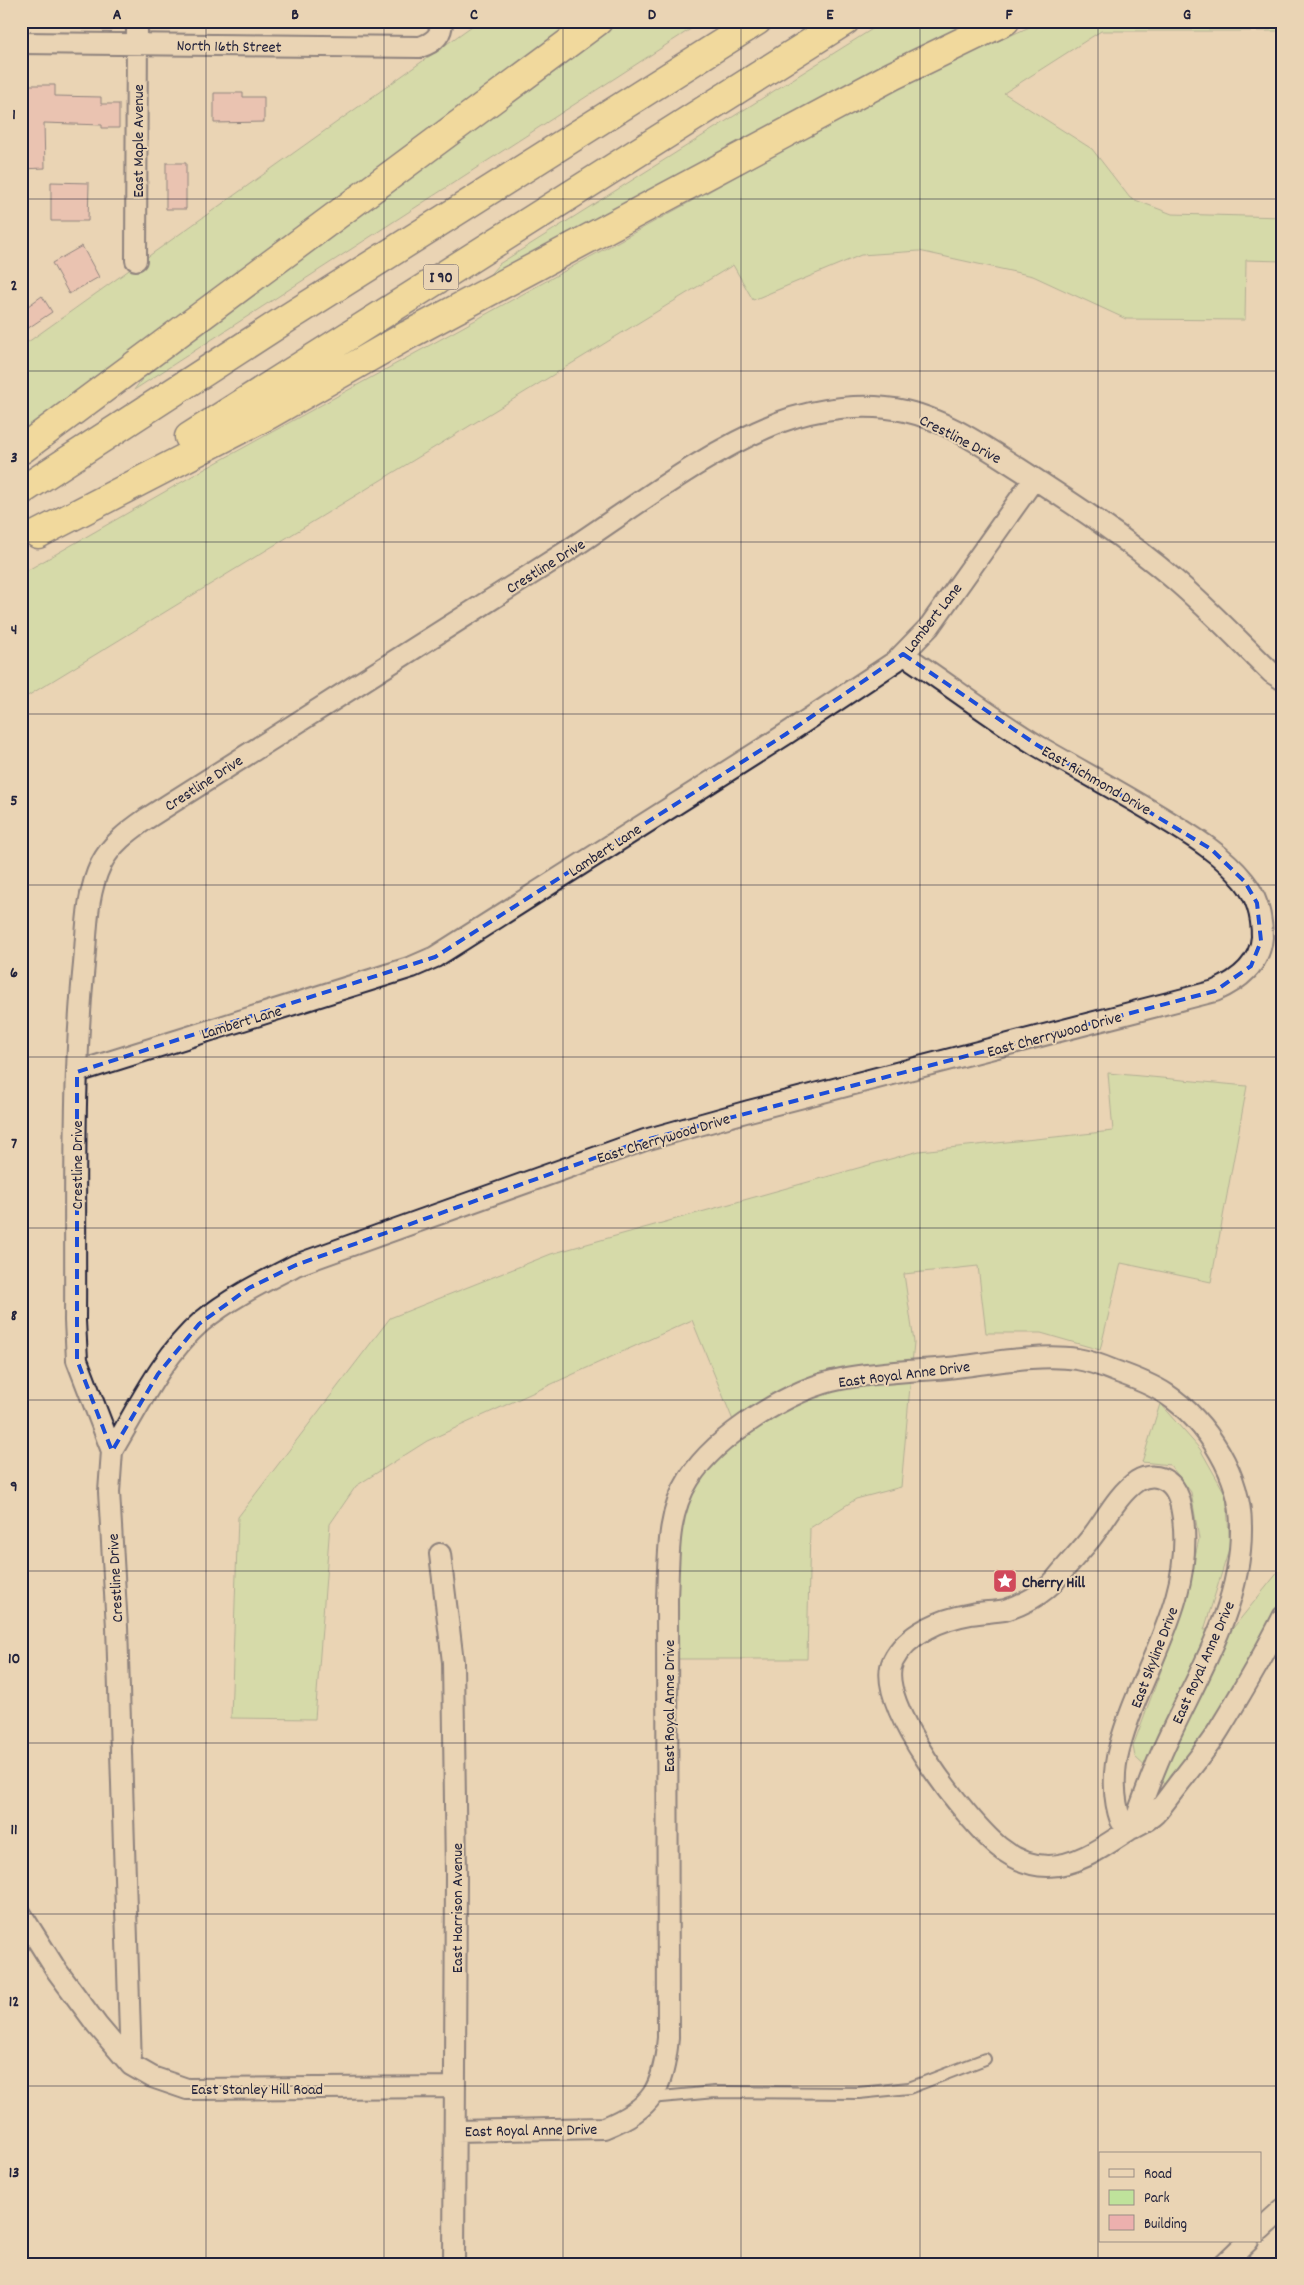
<svg xmlns="http://www.w3.org/2000/svg" width="1304" height="2285" viewBox="0 0 1304 2285" font-family="Dekko,sans-serif">
  <style>
    .green { fill: #bfe29b; stroke: #70826b }
    .building { fill: #ecb0ae; stroke: #22223b }
    .lines { fill: none; stroke-linecap: round; stroke-linejoin: round }
    .lane-casing { stroke: #22223b; stroke-width: 14 }
    .street-casing { stroke: #22223b; stroke-width: 24 }
    .highway-casing { stroke: #22223b; stroke-width: 31 }
    .lane { stroke: #ead4b4; stroke-width: 10 }
    .street { stroke: #ead4b4; stroke-width: 20 }
    .highway { stroke: #fae180; stroke-width: 28 }
    .marked { fill: none; stroke: #1d4ed8; stroke-width: 4; stroke-dasharray: 10 6; stroke-linejoin: round }
    .grid { fill: none; stroke: #22223b; stroke-width: 1; stroke-opacity: 0.55 }
    .labels { text-anchor: middle; stroke-width: 4; stroke-linejoin: round; paint-order: stroke }
    .shield { fill: #ead4b4; stroke: #5e575f; stroke-width: 1 }
    .shield-label { font-size: 15px; font-weight: bold; fill: #22223b }
    .street-label { font-size: 16px; fill: #22223b; stroke: #ead4b4 }
    .poi-label { font-size: 16px; font-weight: bold; fill: #22223b; stroke: #ead4b4; text-anchor: start }
    .neatline { fill: none; stroke: #22223b; stroke-width: 2 }
    .grid-label { font-size: 16px; text-anchor: middle; font-weight: bold; fill: #22223b }
  </style>
  <rect width="100%" height="100%" fill="#ead4b4"/>
  <filter id="ink" filterUnits="userSpaceOnUse"><feTurbulence type="fractalNoise" baseFrequency=".02" numOctaves="2"/><feDisplacementMap in="SourceGraphic" scale="10" xChannelSelector="R" yChannelSelector="G"/><feConvolveMatrix kernelMatrix="1 2 1 2 8 2 1 2 1" color-interpolation-filters="sRGB"/></filter>
  <g filter="url(#ink)">
    <path class="green" d="M479,21H579L21,435V347Z
      M614,21H703L134,390L145,375Z
      M885,21H977L857,79L485,280L499,264Z
      M1043,21H1283V31H1101L1004,93L1092,149L1130,198L1172,214L1283,217V261L1246,260L1245,320L1126,319L1033,276L919,251L861,255L753,300L733,265L21,700V574L194,475L917,77Z
      M1108,1073L1247,1086L1211,1282L1121,1263L1100,1350L1041,1333H986L978,1266L904,1274L914,1342L901,1487L856,1499L810,1528L807,1659H675V1536L683,1505L716,1453L739,1435L692,1320L427,1441L356,1486L330,1524L315,1719L231,1718L238,1517L390,1318L551,1254L919,1151L1113,1131Z
      M1160,1404L1200,1449L1226,1495L1230,1546L1204,1630L1233,1628L1283,1566V1601L1214,1728L1165,1785L1135,1757L1133,1746L1181,1617L1199,1539L1191,1492L1170,1465L1142,1462Z"/>
    <path class="building" d="M21,85H55V96L101,97V104H119V128H102V125L44,123L45,168L21,169Z
      M214,93H243V97H264V122L214,123Z
      M166,163H186V209H166Z
      M51,182L89,183L88,221H51Z
      M82,246L99,277L69,294L52,263Z
      M42,296L52,312L21,333V311Z"/>
    <g class="lines">
      <defs>
        <path id="lane" d="M650,2098L715,2092L859,2093L909,2088L985,2059"/>
        <path id="street" d="M21,43L420,47C433,43 442,36 442,21
          M136,260L137,21
          M77,1072L412,967L435,957L786,734L896,661L929,627L1034,479
          M112,1451C138,1408 162,1356 201,1322C230,1298 263,1282 296,1265L645,1140L749,1111L1215,991C1238,981 1260,964 1262,937C1262,916 1257,897 1244,881C1223,855 1194,837 1166,820C1124,794 1081,771 1038,746C992,718 948,684 903,654
          M440,1554L453,1662L456,1873L454,2264
          M1133,1828L1121,1821C1113,1799 1113,1771 1119,1749C1139,1671 1194,1603 1183,1518C1181,1505 1179,1490 1168,1482C1159,1475 1147,1475 1137,1481C1117,1495 1106,1519 1091,1538C1080,1552 1067,1565 1056,1579C1043,1594 1023,1605 1005,1610C994,1612 982,1612 971,1614C942,1619 907,1633 893,1661C873,1702 967,1821 999,1847C1014,1859 1029,1866 1048,1866C1079,1866 1107,1844 1132,1828C1140,1824 1149,1820 1155,1814C1165,1803 1174,1789 1184,1777C1196,1761 1210,1745 1220,1728C1242,1692 1264,1655 1283,1617
          M21,1914L57,1971L97,2025L131,2065L152,2077L187,2089L455,2087
          M131,2065L117,1627L109,1492L112,1451L77,1360L75,1321C76,1202 72,1083 84,964C87,931 86,895 101,864C111,844 129,831 146,819C283,731 421,645 558,557C628,512 703,452 780,422C817,408 866,402 905,411C946,420 983,446 1018,468C1072,503 1126,538 1175,580C1209,609 1240,642 1272,673L1283,680
          M456,2131L604,2128C653,2108 663,2089 668,2038L667,1599C669,1559 666,1515 689,1479C716,1436 792,1388 841,1379C877,1372 913,1371 948,1368C987,1364 1039,1353 1077,1359C1090,1361 1103,1366 1115,1371C1132,1377 1151,1384 1166,1394C1208,1422 1241,1476 1241,1527C1242,1606 1198,1674 1166,1743C1153,1771 1143,1799 1133,1828
          M1260,2230L1283,2209
          M1224,2264L1248,2241"/>
        <path id="highway" d="M189,437L845,21
          M21,450L598,21
          M21,491L286,319L757,21
          M38,534L268,415L408,335L892,76L1005,21"/>
      </defs>
      <use href="#lane" class="lane-casing"/>
      <use href="#street" class="street-casing"/>
      <use href="#highway" class="highway-casing"/>
      <use href="#lane" class="lane"/>
      <use href="#street" class="street"/>
      <use href="#highway" class="highway"/>
    </g>
  </g>
  <path d="M0 0H1304V2285H0ZM903,654L1037,745L1211,849L1245,882L1257,903L1261,941L1251,966L1215,991L645,1140L296,1265L249,1288L199,1324L158,1374L112,1451L77,1360V1072L435,957L786,734Z" fill="#ead4b4" fill-opacity=".55" fill-rule="evenodd"/>
  <path class="marked" d="M903,654L1037,745L1211,849L1245,882L1257,903L1261,941L1251,966L1215,991L645,1140L296,1265L249,1288L199,1324L158,1374L112,1451L77,1360V1072L435,957L786,734Z"/>
  <path class="grid" d="M206,21V2264M384,21V2264M563,21V2264M741,21V2264M920,21V2264M1098,21V2264M21,199H1283M21,371H1283M21,542H1283M21,714H1283M21,885H1283M21,1057H1283M21,1228H1283M21,1400H1283M21,1571H1283M21,1743H1283M21,1914H1283M21,2086H1283"/>
  <defs>
    <symbol id="sight-square" viewBox="-11 -11 22 22"><rect x="-9" y="-9" width="18" height="18" rx="4" fill="#d1495b" stroke="#ead4b4"/><path d="M0-6L1.8-2.2L6-1.7L2.9 1.2L3.7 5.4L0 3.3L-3.7 5.4L-2.9 1.2L-6-1.7L-1.8-2.2Z" fill="#fff"/></symbol>
  </defs>
  <g fill-rule="evenodd">
    <use href="#sight-square" x="991" y="1567" width="28" height="28"/>
  </g>
  <g class="labels">
    <rect class="shield" x="423.5" y="264.5" width="35" height="25" rx="4"/>
    <g class="shield-label">
      <text x="441" y="282">I 90</text>
    </g>
    <g class="street-label">
      <text transform="translate(229 45) rotate(1)" y="6">North 16th Street</text>
      <text transform="translate(137 141) rotate(-90)" y="6">East Maple Avenue</text>
      <text transform="translate(961 438) rotate(27)" y="6">Crestline Drive</text>
      <text transform="translate(545 565) rotate(-32)" y="6">Crestline Drive</text>
      <text transform="translate(932 617) rotate(-52)" y="6">Lambert Lane</text>
      <text transform="translate(1097 779) rotate(30)" y="6">East Richmond Drive</text>
      <text transform="translate(203 782) rotate(-33)" y="6">Crestline Drive</text>
      <text transform="translate(604 849) rotate(-33)" y="6">Lambert Lane</text>
      <text transform="translate(241 1021) rotate(-17)" y="6">Lambert Lane</text>
      <text transform="translate(1054 1033) rotate(-15)" y="6">East Cherrywood Drive</text>
      <text transform="translate(663 1137) rotate(-17)" y="6">East Cherrywood Drive</text>
      <text transform="translate(76 1165) rotate(-90)" y="6">Crestline Drive</text>
      <text transform="translate(904 1373) rotate(-7)" y="6">East Royal Anne Drive</text>
      <text transform="translate(114 1578) rotate(-93)" y="6">Crestline Drive</text>
      <text transform="translate(1153 1657) rotate(-69)" y="6">East Skyline Drive</text>
      <text transform="translate(1202 1662) rotate(-66)" y="6">East Royal Anne Drive</text>
      <text transform="translate(668 1706) rotate(-90)" y="6">East Royal Anne Drive</text>
      <text transform="translate(456 1908) rotate(-90)" y="6">East Harrison Avenue</text>
      <text x="257" y="2094">East Stanley Hill Road</text>
      <text transform="translate(531 2129) rotate(-1)" y="6">East Royal Anne Drive</text>
    </g>
    <g class="poi-label">
      <text x="1022" y="1587">Cherry Hill</text>
    </g>
  </g>
  <rect width="1304" height="2285" fill="none" stroke="#ead4b4" stroke-width="55"/>
  <rect x="1099" y="2152" width="162" height="90" fill="#ead4b4" stroke="#9a8d84"/>
  <rect x="1109" y="2169" width="25" height="8" fill="#ead4b4" stroke="#9a8d84"/>
  <text x="1144" y="2178" font-size="15" fill="#22223b">Road</text>
  <rect x="1109" y="2190" width="25" height="15" fill="#bfe29b" stroke="#9a8d84"/>
  <text x="1144" y="2202" font-size="15" fill="#22223b">Park</text>
  <rect x="1109" y="2215" width="25" height="15" fill="#ecb0ae" stroke="#9a8d84"/>
  <text x="1144" y="2228" font-size="15" fill="#22223b">Building</text>
  <rect x="28" y="28" width="1248" height="2230" class="neatline"/>
  <g class="grid-label">
    <text x="117" y="19">A</text>
    <text x="295" y="19">B</text>
    <text x="474" y="19">C</text>
    <text x="652" y="19">D</text>
    <text x="830" y="19">E</text>
    <text x="1009" y="19">F</text>
    <text x="1187" y="19">G</text>
    <text x="14" y="119">1</text>
    <text x="14" y="290">2</text>
    <text x="14" y="462">3</text>
    <text x="14" y="634">4</text>
    <text x="14" y="805">5</text>
    <text x="14" y="977">6</text>
    <text x="14" y="1148">7</text>
    <text x="14" y="1320">8</text>
    <text x="14" y="1491">9</text>
    <text x="14" y="1663">10</text>
    <text x="14" y="1834">11</text>
    <text x="14" y="2006">12</text>
    <text x="14" y="2177">13</text>
  </g>
</svg>
